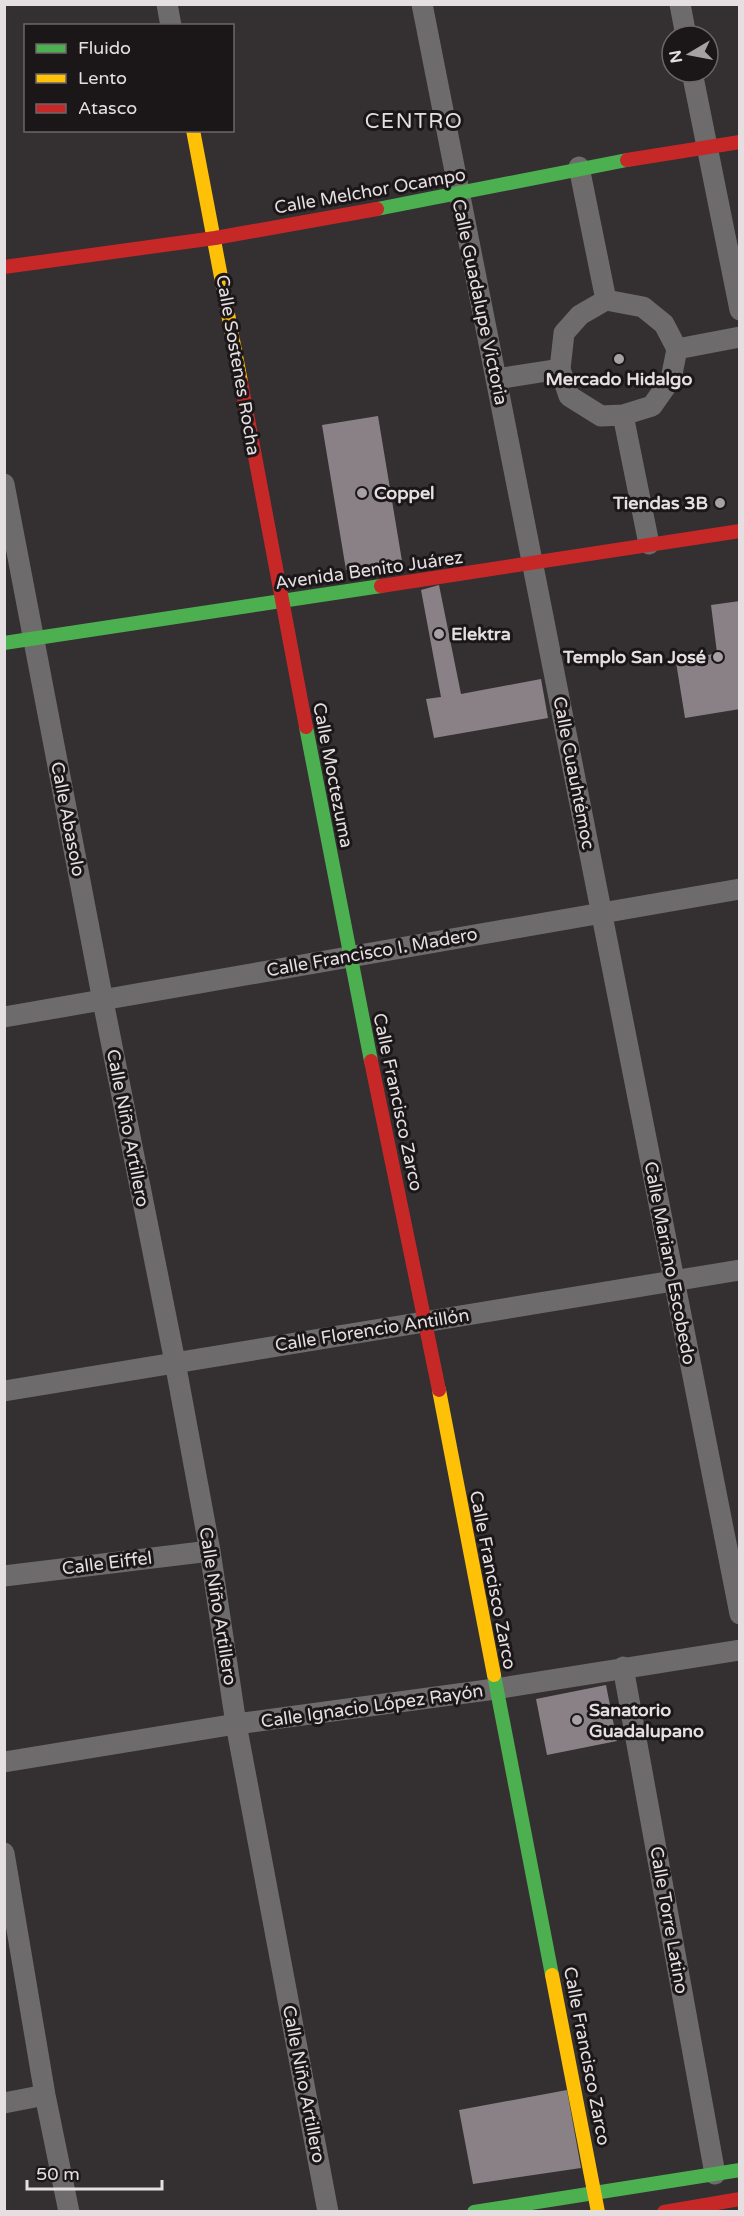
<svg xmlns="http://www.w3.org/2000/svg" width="744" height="2216" viewBox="0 0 744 2216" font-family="'Varela Round',sans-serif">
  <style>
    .building { fill: #8a8187 }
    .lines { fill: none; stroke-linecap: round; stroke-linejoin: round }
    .street { stroke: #6e6b6c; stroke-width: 21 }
    .fast { stroke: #4caf50; stroke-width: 14 }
    .slow { stroke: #ffc107; stroke-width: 14 }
    .jam { stroke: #c62828; stroke-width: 14 }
    .poi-dot { fill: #a8a1a4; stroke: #1b1618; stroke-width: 2 }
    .labels { text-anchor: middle; stroke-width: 6; stroke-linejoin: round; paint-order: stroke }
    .street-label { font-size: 18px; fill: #e6dfe2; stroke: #1b1618 }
    .poi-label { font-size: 18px; font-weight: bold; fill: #e6dfe2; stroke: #1b1618; text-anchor: start }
    .quarter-label { font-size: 21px; letter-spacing: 1.5px; fill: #e6dfe2; stroke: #1b1618 }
  </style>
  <rect width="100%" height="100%" fill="#342f31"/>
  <path class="building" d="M378,416L402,561L346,570L322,425Z
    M439,585L461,694L541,679L548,718L434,738L426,699L441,697L421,590Z
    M740,601V709L685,718L676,662L717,653L711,605Z
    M606,1685L617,1741L547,1755L536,1699Z
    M567,2090L581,2168L473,2184L459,2110Z"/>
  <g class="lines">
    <path class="street" d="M167,4L171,26
      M422,4L740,1614
      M680,4L686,36
      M692,72L740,310
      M579,167L606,300
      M606,300L643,307L664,324L677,349L671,379L652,406L623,415L601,416L569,396L560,369L564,333L580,315Z
      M677,349L740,337
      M496,379L560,369
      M623,415L649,544
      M4,484L103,1001L175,1362L210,1551L236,1724L328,2212
      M4,1017L740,889
      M4,1391L740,1270
      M4,1576L210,1551
      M623,1667L715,2174
      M4,1762L236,1724L495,1689L740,1650
      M4,1853L45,2095L69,2212
      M4,2103L45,2095"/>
    <path class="fast" d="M377,209L627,160
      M4,643L381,586
      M306,727L371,1061
      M494,1675L552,1975
      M474,2212L740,2170"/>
    <path class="slow" d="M193,130L241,382
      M439,1390L494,1675
      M552,1975L598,2212"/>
    <path class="jam" d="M627,160L740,142
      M4,267L215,238L377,209
      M241,382L306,727
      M381,586L740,531
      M371,1061L439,1390
      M664,2212L740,2199"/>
  </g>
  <g class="poi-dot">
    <circle cx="619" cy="359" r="6"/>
    <circle cx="362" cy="493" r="6"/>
    <circle cx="720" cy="503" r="6"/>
    <circle cx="439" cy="634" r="6"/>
    <circle cx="718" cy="657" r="6"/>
    <circle cx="577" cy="1720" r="6"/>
  </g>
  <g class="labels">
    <g class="street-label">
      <text transform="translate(370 191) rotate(-10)" y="6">Calle Melchor Ocampo</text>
      <text transform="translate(480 302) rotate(78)" y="6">Calle Guadalupe Victoria</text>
      <text transform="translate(238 365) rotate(80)" y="6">Calle Sostenes Rocha</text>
      <text transform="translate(369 570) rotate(-8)" y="6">Avenida Benito Juárez</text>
      <text transform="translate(574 773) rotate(79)" y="6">Calle Cuauhtémoc</text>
      <text transform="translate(333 775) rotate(79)" y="6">Calle Moctezuma</text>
      <text transform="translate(68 819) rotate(79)" y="6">Calle Abasolo</text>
      <text transform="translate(372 952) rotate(-10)" y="6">Calle Francisco I. Madero</text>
      <text transform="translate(398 1102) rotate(78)" y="6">Calle Francisco Zarco</text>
      <text transform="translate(128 1128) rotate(79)" y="6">Calle Niño Artillero</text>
      <text transform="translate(670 1263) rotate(79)" y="6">Calle Mariano Escobedo</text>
      <text transform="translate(372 1330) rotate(-9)" y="6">Calle Florencio Antillón</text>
      <text transform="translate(107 1563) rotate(-7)" y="6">Calle Eiffel</text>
      <text transform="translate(493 1580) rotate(79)" y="6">Calle Francisco Zarco</text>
      <text transform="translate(218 1606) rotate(81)" y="6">Calle Niño Artillero</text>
      <text transform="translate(372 1706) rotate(-8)" y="6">Calle Ignacio López Rayón</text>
      <text transform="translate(669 1920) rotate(80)" y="6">Calle Torre Latino</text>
      <text transform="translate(587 2056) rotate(79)" y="6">Calle Francisco Zarco</text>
      <text transform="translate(304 2084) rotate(79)" y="6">Calle Niño Artillero</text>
    </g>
    <g class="poi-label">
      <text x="619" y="385" text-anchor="middle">Mercado Hidalgo</text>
      <text x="374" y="499">Coppel</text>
      <text x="708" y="509" text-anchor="end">Tiendas 3B</text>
      <text x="451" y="640">Elektra</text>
      <text x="706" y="663" text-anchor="end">Templo San José</text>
      <text x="589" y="1716">Sanatorio<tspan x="589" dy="21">Guadalupano</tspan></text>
    </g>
    <g class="quarter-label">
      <text x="414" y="128">CENTRO</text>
    </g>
  </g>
  <rect width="744" height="2216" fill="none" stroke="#e6dfe2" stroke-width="12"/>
  <rect x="24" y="24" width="210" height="108" fill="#1b1618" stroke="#6c6669" stroke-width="1.5"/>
  <rect x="36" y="44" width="30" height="9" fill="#4caf50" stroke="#6c6669" stroke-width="1.5"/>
  <text x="78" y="54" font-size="18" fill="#e6dfe2">Fluido</text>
  <rect x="36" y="74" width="30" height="9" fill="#ffc107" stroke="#6c6669" stroke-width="1.5"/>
  <text x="78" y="84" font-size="18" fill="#e6dfe2">Lento</text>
  <rect x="36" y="104" width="30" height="9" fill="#c62828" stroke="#6c6669" stroke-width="1.5"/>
  <text x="78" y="114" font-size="18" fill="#e6dfe2">Atasco</text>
  <g transform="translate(690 54) rotate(260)"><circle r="28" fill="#1b1618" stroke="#6c6669" stroke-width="1.5"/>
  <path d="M0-4.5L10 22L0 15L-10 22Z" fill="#a8a1a4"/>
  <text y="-9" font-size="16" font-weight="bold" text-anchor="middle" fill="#e6dfe2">N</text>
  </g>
  <path d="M27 2180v9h135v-9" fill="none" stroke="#e6dfe2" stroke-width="3"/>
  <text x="36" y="2180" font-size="18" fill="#e6dfe2" stroke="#1b1618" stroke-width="4.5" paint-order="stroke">50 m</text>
</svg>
